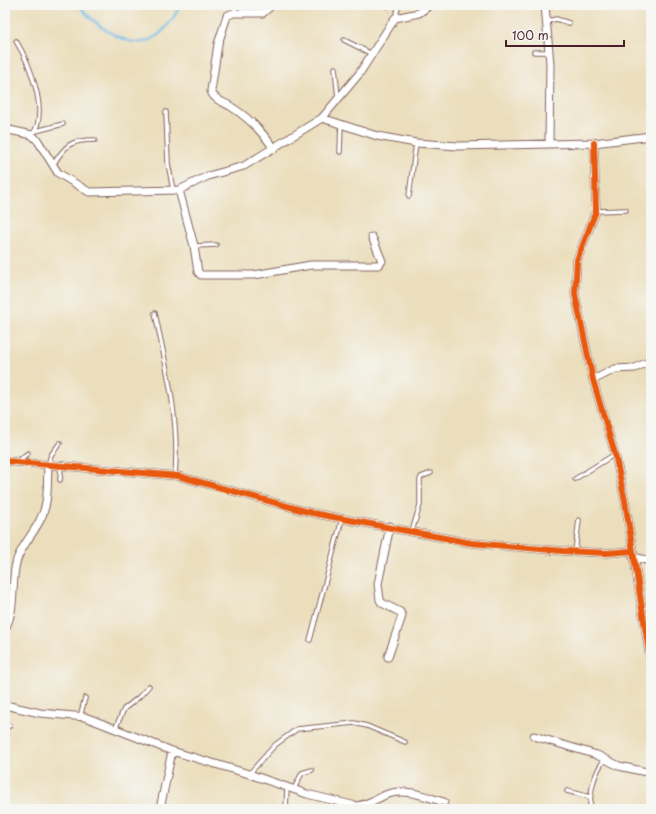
<svg xmlns="http://www.w3.org/2000/svg" width="656" height="814" viewBox="0 0 656 814" font-family="'Playpen Sans',sans-serif">
  <style>
    .lines { fill: none; stroke-linecap: round; stroke-linejoin: round }
    .stream { stroke: #70bae9; stroke-width: 2.5 }
    .service-casing { stroke: #82625e; stroke-width: 5.5 }
    .minor-casing { stroke: #82625e; stroke-width: 9 }
    .path { stroke: #82625e; stroke-width: 1.5; stroke-dasharray: 1 3; stroke-linecap: butt }
    .service { stroke: #fff; stroke-width: 3.5 }
    .minor { stroke: #fff; stroke-width: 7 }
    .cycleway-casing { stroke: #f6f6f2; stroke-width: 8 }
    .cycleway { stroke: #e8590c; stroke-width: 6 }
  </style>
  <rect width="100%" height="100%" fill="#f6f6f2"/>
  <filter id="ink" filterUnits="userSpaceOnUse"><feTurbulence type="fractalNoise" baseFrequency=".025" numOctaves="2"/><feDisplacementMap in="SourceGraphic" scale="8" xChannelSelector="R" yChannelSelector="G"/><feConvolveMatrix kernelMatrix="1 2 1 2 8 2 1 2 1" color-interpolation-filters="sRGB"/></filter>
  <filter id="wash" filterUnits="userSpaceOnUse"><feTurbulence type="fractalNoise" baseFrequency=".012" numOctaves="4" result="noise"/><feDisplacementMap in="SourceGraphic" scale="16" xChannelSelector="R" yChannelSelector="G"/><feGaussianBlur stdDeviation="0.9" result="paint"/><feColorMatrix in="noise" values="0 0 0 0 0 0 0 0 0 0 0 0 0 0 0 0 0 1.4 0 .05"/><feComposite in="paint" operator="in"/></filter>
  <g filter="url(#wash)">
    <rect width="100%" height="100%" fill="#ebdebc"/>
    <g class="lines">
      <path class="stream" d="M79,5C91,22 125,48 147,41C162,36 174,19 180,5"/>
    </g>
  </g>
  <g filter="url(#ink)">
    <g class="lines">
      <defs>
        <path id="service" d="M235,13V5
          M395,18L399,5
          M548,21L556,19L569,23
          M344,40L372,54
          M16,41C29,62 50,113 32,135
          M534,52H549
          M335,68L338,97
          M166,112L168,163L173,190
          M36,131L63,124
          M340,152L341,124
          M53,165C66,144 71,140 95,140
          M409,196L416,143
          M596,211L626,210
          M194,246L216,245
          M155,313C166,366 180,420 175,475
          M18,461L28,453
          M48,465L51,455L60,443
          M575,479L615,454
          M60,480L61,466
          M412,531L420,505V480L421,477L431,473
          M575,552L579,520
          M310,640L342,519
          M80,717L85,698
          M5,726H10
          M115,729L124,709L139,697L149,686
          M249,774L275,745L297,729L354,723L367,726L405,742
          M294,789L302,773L312,770
          M567,791L590,797
          M286,809L287,788
          M590,809C590,791 594,773 605,759"/>
        <path id="minor" d="M272,5L263,13H233L227,16L218,44L211,91C213,99 223,102 230,106C248,117 262,131 274,149
          M545,5L550,64L549,144
          M322,118L377,136L416,143L458,146L594,143L651,136
          M5,129L32,135L38,141L58,173L89,192L179,190L208,176L244,166L322,118L359,74L395,18L419,13L430,5
          M594,143L596,211L577,260L575,294L593,380L615,454L625,501L651,665
          M179,190L194,246L198,272L201,275H254L311,265H379L382,261L372,237
          M593,380L615,369L635,368L646,363H651
          M5,461L178,476L312,513L471,543L563,551L607,553L632,551
          M633,557L651,561
          M5,629C16,608 11,585 16,563C20,547 33,535 40,520C49,504 47,483 48,465
          M388,657L402,616L400,612L382,603L380,600L378,584L390,526
          M5,705L40,713L85,717L172,751L249,774L307,794L356,806C368,805 377,798 388,794C407,788 426,797 444,802
          M534,736L597,755L619,766L651,773
          M160,809L172,751"/>
      </defs>
      <use href="#service" class="service-casing"/>
      <use href="#minor" class="minor-casing"/>
      <path class="path" d="M385,5L390,13"/>
      <use href="#service" class="service"/>
      <use href="#minor" class="minor"/>
      <defs>
        <path id="cycleway" d="M594,143L596,211L577,260L575,294L593,380L615,454L625,501L651,665
          M5,461L178,476L312,513L471,543L563,551L607,553L632,551"/>
      </defs>
      <use href="#cycleway" class="cycleway-casing"/>
      <use href="#cycleway" class="cycleway"/>
    </g>
  </g>
  <rect width="656" height="814" fill="none" stroke="#f6f6f2" stroke-width="20"/>
  <path d="M506 40v6h118v-6" fill="none" stroke="#4a1f2b" stroke-width="2"/>
  <text x="512" y="40" font-size="12" fill="#4a1f2b" stroke="#f6f6f2" stroke-width="3" paint-order="stroke">100 m</text>
</svg>
